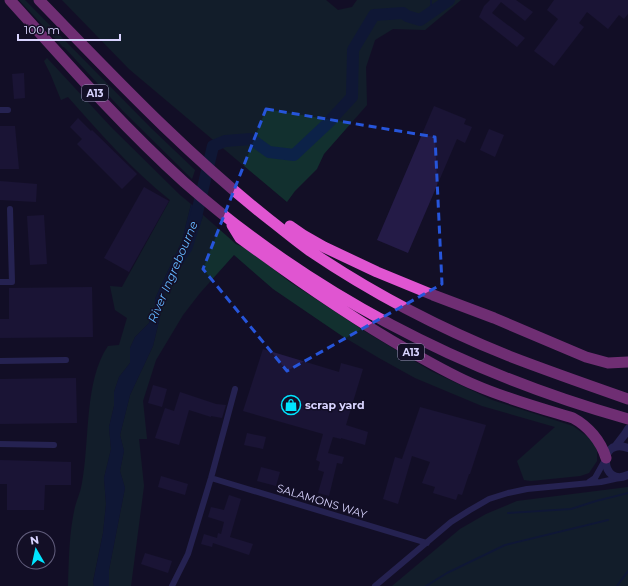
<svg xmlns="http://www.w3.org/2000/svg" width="628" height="586" viewBox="0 0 628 586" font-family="Montserrat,sans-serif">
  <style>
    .green { fill: #12302f }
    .water { fill: #0c2248 }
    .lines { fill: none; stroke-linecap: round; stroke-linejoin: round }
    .stream { stroke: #0c2248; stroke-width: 2 }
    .river { stroke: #0c2248; stroke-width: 12 }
    .building { fill: #241b47 }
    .minor { stroke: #3d3a85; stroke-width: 6 }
    .tertiary { stroke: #3d3a85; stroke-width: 8 }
    .trunk { stroke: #e055d1; stroke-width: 11 }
    .marked { fill: none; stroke: #2655da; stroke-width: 3; stroke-dasharray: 8 5; stroke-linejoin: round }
    .labels { text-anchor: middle; stroke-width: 3; stroke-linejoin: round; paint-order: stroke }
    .shield { fill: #130f26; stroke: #9e99be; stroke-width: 1 }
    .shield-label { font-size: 10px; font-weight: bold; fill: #d9d4ff }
    .poi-label { font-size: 11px; font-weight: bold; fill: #d9d4ff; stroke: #130f26; text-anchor: start }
    .street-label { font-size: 11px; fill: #d9d4ff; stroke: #130f26 }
    .water-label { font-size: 12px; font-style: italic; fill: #62b6ff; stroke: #130f26 }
  </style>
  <rect width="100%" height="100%" fill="#130f26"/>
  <path class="green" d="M19,0H25L151,128L195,170L192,179L123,111L64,47H63Z
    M62,0H326L338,10L352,7L357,0H461L425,30L393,29L375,40L366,67L367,105L324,154L317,169L295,191L287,202L129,69Z
    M47,58L111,127L180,195L191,204L182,241L159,290L155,299V307L149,323L135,337L130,348V363L119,377L114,392V406L109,427L111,449L104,478L106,504L103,533L93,581L94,586H68C69,559 69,533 75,507C77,499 81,491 82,483C90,441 84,381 108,346L119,345L127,318L115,310L110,286L122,287L170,200C132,170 100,133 68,97L61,100L50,73L44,61Z
    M203,215L236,244L247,249L290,282L366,332L431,371L492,400L573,426L592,440L597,450V461L589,473L580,476L531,481L524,480L517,461L555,427L482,406L415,378L379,358L342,336L273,289L234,255L200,293L183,315L156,360L143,401L147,439H139L144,486L131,586H109V570L125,488L120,471L124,451L120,435L130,395L153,346L159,321L162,301L166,290L178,272L202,219Z
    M628,487V586H392L460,529L486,514L517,501Z"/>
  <path class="water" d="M191,204L203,215L202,219L192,250L166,290L162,301L159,321L153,346L130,395L120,435L124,451L120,471L125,488L109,570V586H94L93,582L103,533L106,504L104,478L111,449L109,427L114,406V392L119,377L130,363V348L135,337L149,323L155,307V299L159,290L182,241Z"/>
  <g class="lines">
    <path class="stream" d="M431,0V12
      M508,513L571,509L596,501L628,493
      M426,586L447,573L505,545L608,520
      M617,586L628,571"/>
    <path class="river" d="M194,225L213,146L225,141L251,139L269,152L294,155L327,124L352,97L353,50L374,15L403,13L407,16L420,20L449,0"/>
  </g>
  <path class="building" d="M490,0H516L533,12L525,21L501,2L492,13L525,38L517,47L479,17L484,6Z
    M554,0H628V14L624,19L619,15L608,29L587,12L579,23L584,27L554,66L534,51L558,19L547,10Z
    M24,73L25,98L14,99L12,74Z
    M434,106L466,119L464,124L472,127L465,143L457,139L408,253L377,240Z
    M78,118L91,131L92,130L137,174L122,189L77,144L82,139L70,127Z
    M0,126H15L19,169H0Z
    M489,129L504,135L495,157L480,150Z
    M0,181L37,184L36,202L0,200Z
    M144,187L169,201L129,272L104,258Z
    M44,215L47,264L30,265L27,216Z
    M92,287L93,337L0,338V319H9V288Z
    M263,349L339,372L341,363L363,369L346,425L368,432L365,445L341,438V439L333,437L328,453L344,457L342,464L337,463L329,496L318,493L324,472L318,470L320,462L316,460L323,434L243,411Z
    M76,378L77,423L0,424V379Z
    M153,385L167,389L162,407L148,403Z
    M180,392L216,404L226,405L222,418L211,416V417L189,410L179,445L155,438L165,408L174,411Z
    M420,407L486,425L470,474H469L462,495L458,494L456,500L433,493L435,487L422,483L430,462L412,456L398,504L383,499L395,457L402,459Z
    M247,433L266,437L263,449L244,445Z
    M0,460L71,462V485H45L44,510H7V484H0Z
    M261,467L280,472L276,486L257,481Z
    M161,476L188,484L185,495L158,487Z
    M229,495L241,499L230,537L253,544L249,555L213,543L212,547L201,544L204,534L217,538L218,533L221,534L224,522L208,517L211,507L224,510Z
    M145,553L172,561L168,573L141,564Z"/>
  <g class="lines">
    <path class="minor" d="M0,110H8
      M0,282H12L10,209
      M0,361L66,360
      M0,444L54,445
      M211,478L427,543
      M589,482L595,478L605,460
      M172,586L188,554L211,478L235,389
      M375,586L451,522L470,510L489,499L508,493L527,489L601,482L619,478"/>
    <path class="tertiary" d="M615,447L625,434L628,429
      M628,448C597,436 600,488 628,475"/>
    <path class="trunk" d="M10,0C66,62 122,126 184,182C314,296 462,372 628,419
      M39,0C113,76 186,154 270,220C283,230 296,241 310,251C372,293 439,328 509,356C548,371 588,385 628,399
      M232,225L240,238C294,278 348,316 406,349C429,362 451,375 475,385C507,399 540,408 573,418C588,426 601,441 606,458
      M290,226L303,235L324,247L377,272L433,295L494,318L586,357L608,363L628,362"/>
  </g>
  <path d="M0 0H628V586H0ZM266,109L435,137L442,284L287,371L203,269Z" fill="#130f26" fill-opacity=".55" fill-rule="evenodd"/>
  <path class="marked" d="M266,109L435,137L442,284L287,371L203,269Z"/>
  <defs>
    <symbol id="shop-ring" viewBox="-11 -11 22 22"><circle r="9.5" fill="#130f26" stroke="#00e5ff" stroke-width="1.5"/><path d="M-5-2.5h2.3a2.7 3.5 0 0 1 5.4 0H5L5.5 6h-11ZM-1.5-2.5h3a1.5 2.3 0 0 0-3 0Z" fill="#00e5ff"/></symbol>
  </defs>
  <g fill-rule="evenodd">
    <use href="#shop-ring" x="280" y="394" width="22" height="22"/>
  </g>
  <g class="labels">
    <g class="shield">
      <rect x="82" y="85" width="26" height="16" rx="3"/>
      <rect x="398" y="344" width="26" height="16" rx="3"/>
    </g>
    <g class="shield-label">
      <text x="95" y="97">A13</text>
      <text x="411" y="356">A13</text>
    </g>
    <g class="poi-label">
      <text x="305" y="409">scrap yard</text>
    </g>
    <g class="street-label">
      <text transform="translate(322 501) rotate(17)" y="4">SALAMONS WAY</text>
    </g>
    <g class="water-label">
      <text transform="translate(173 272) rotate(-67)" y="4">River Ingrebourne</text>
    </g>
  </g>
  <g transform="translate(36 550) rotate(351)"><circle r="19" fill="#130f26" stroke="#625e7d"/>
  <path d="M0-3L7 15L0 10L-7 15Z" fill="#00e5ff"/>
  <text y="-6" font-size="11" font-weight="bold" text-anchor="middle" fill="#d9d4ff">N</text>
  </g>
  <path d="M18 34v6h102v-6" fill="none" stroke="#d9d4ff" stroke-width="2"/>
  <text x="24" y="34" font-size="12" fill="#d9d4ff" stroke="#130f26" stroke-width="3" paint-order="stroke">100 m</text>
</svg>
